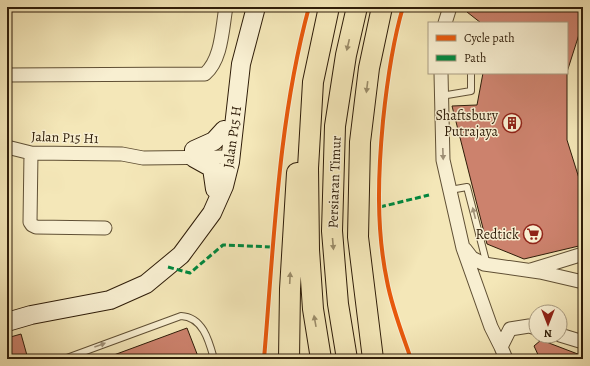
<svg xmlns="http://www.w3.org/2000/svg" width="590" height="366" viewBox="0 0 590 366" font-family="Alegreya,serif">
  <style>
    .building { fill: #cc826d; stroke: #2f1d09 }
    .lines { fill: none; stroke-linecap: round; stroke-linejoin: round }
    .lane-casing { stroke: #605035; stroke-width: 8 }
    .street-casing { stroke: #605035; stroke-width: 15 }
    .secondary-casing { stroke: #2f1d09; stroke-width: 20 }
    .primary-casing { stroke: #2f1d09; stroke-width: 22 }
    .lane { stroke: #f8efd1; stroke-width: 6 }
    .street { stroke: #f8efd1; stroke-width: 13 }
    .secondary { stroke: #f8efd1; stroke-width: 18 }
    .primary { stroke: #f4e7b8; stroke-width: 20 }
    .quiet { stroke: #00873e; stroke-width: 3; stroke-dasharray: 6 3; stroke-linecap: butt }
    .cycleway-casing { stroke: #f8efd1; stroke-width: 6 }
    .cycleway { stroke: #e8590c; stroke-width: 4 }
    .oneway { fill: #9b8c69 }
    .oneway2 { fill: #9e9077 }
    .labels { text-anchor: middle; stroke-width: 3; stroke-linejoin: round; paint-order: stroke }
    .poi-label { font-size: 14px; fill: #2f1d09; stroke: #f8efd1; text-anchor: end }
    .street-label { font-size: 14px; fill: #2f1d09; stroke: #f8efd1 }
  </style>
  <rect width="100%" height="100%" fill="#f4e7b8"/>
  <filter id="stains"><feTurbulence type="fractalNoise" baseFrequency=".005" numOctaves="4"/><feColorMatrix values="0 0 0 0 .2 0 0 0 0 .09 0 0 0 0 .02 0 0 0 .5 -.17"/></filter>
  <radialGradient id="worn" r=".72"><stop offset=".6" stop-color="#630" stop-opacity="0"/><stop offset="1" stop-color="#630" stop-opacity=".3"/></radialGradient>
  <path class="building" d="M469,7H583V22L567,72V140L583,191V245L524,259L487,244L452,106L477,105L483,73H567V23H481L467,12Z
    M187,328L199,359H103Z
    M21,334L28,359H7V338Z
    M541,340L583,356V359H540L534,346Z"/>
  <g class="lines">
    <defs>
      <path id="lane" d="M441,96L471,91V73
        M450,190L467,187L487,265
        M64,359L181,316C203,317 209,341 214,359"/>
      <path id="street" d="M445,23L450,7
        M441,73L443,160L463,248L491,327L501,347
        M7,75L205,74C222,59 222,29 226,7
        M7,147L31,153L122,154L143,158L230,157
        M31,153L30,222L32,225L36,227L105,228
        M465,249L472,258L484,264L540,272L583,282
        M531,270L583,254
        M560,335L583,342
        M506,359L501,347L510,329L529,326L536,328"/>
      <path id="secondary" d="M194,150L214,141L224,130
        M194,158L212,168L215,189
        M7,322L31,315L110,300L146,284L181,255L212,213L224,186L230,162L241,64L256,7"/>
      <path id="primary" d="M289,359L290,289L297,173
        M321,359L313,309L309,250L308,168L313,82L329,7
        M347,359L338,304L332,231L335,126L346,55L357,7
        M373,359L358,237L360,142L369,68L382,7"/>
    </defs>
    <use href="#lane" class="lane-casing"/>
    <use href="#street" class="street-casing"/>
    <use href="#secondary" class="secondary-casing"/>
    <use href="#primary" class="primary-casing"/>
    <use href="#lane" class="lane"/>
    <use href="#street" class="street"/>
    <use href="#secondary" class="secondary"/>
    <use href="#primary" class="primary"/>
    <path class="quiet" d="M380,207L429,195
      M168,267L190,273L223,245L273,247"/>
    <defs>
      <path id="cycleway" d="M403,7C392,44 387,82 383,121C378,174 376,228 387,281C392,308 402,333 411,359
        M264,359C274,242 278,121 309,7"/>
    </defs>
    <use href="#cycleway" class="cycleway-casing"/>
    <use href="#cycleway" class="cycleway"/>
  </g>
  <defs><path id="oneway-solid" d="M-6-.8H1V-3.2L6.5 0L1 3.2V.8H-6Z"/></defs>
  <g class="oneway">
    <use href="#oneway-solid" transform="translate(348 45) rotate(103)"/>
    <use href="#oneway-solid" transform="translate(367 87) rotate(97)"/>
    <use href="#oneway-solid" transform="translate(333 244) rotate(85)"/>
    <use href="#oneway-solid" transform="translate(290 278) rotate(-87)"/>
    <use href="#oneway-solid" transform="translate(315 321) rotate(-100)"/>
  </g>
  <g class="oneway2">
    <use href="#oneway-solid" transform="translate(443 154) rotate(88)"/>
    <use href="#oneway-solid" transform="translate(474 213) rotate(-104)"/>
    <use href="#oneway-solid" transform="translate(100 345) rotate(-20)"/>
  </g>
  <defs>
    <symbol id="building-ring" viewBox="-11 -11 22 22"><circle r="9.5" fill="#f8efd1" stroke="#8f2418" stroke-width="1.5"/><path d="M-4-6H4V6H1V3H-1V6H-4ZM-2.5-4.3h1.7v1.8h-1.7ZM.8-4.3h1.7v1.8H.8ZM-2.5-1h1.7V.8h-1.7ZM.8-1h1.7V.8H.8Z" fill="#8f2418"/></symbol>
    <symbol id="supermarket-ring" viewBox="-11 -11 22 22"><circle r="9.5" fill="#f8efd1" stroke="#8f2418" stroke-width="1.5"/><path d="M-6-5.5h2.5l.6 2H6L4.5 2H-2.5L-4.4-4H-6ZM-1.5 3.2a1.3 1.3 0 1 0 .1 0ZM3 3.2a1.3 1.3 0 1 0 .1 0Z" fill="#8f2418"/></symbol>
  </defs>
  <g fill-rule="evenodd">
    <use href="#building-ring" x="501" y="112" width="22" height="22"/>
    <use href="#supermarket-ring" x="522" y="223" width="22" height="22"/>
  </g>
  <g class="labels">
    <g class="poi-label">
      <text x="498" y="120">Shaftsbury<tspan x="498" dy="16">Putrajaya</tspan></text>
      <text x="519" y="239">Redtick</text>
    </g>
    <g class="street-label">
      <text transform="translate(65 137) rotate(2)" y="5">Jalan P15 H1</text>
      <text transform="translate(232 137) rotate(-82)" y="5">Jalan P15 H</text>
      <text transform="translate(334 182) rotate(-88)" y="5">Persiaran Timur</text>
    </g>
  </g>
  <rect width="590" height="366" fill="none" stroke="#f4e7b8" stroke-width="24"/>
  <rect x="8" y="8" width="574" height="350" fill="none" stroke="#2f1d09" stroke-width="2"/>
  <rect x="12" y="12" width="566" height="342" fill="none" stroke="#2f1d09"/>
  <rect x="428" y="22" width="140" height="52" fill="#f8efd1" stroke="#a89b81"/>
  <rect x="436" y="35" width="20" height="6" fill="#e8590c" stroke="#a89b81"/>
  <text x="464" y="42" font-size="12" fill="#2f1d09">Cycle path</text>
  <rect x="436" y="55" width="20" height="6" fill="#00873e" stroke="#a89b81"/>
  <text x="464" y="62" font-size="12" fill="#2f1d09">Path</text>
  <g transform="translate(548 324) rotate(180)"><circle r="19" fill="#f8efd1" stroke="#a89b81"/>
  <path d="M0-3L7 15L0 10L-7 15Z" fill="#8f2418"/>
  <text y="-6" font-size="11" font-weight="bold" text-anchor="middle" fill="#2f1d09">N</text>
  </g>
  <rect width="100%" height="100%" filter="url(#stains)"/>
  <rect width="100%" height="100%" fill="url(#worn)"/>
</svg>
